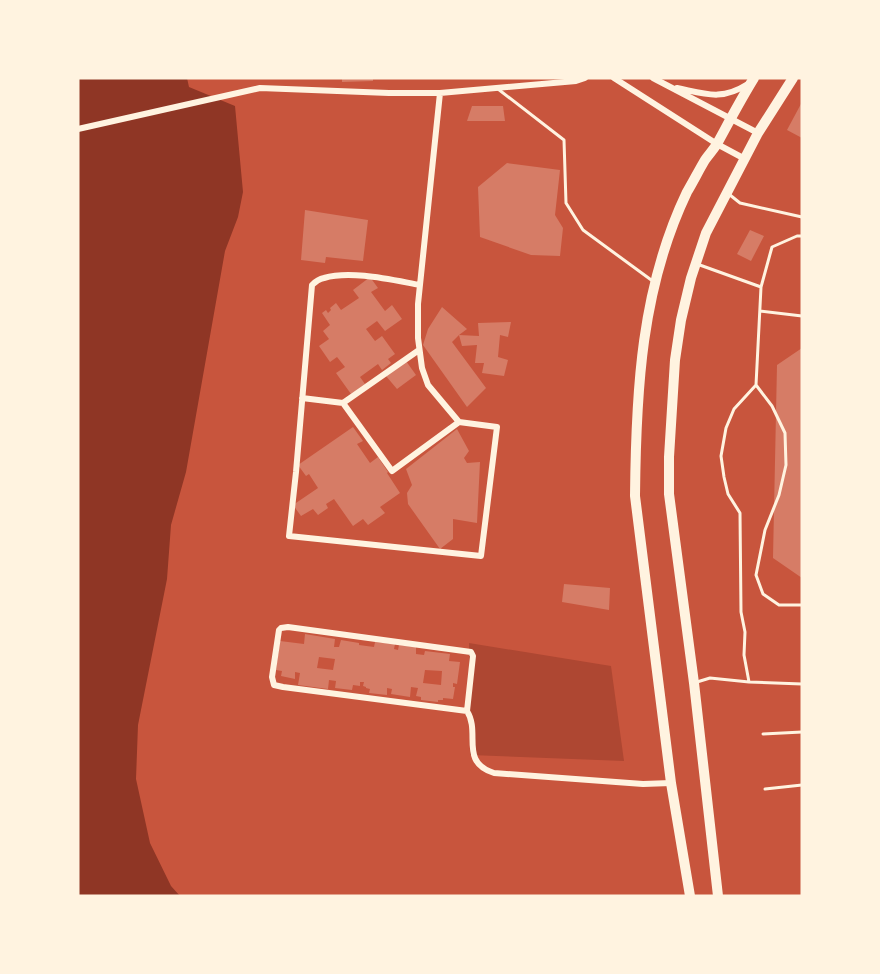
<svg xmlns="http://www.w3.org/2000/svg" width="880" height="974" viewBox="0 0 880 974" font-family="Helvetica,sans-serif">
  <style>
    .green { fill: #ae4732 }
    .water { fill: #8f3625 }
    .building { fill: #d67c66; fill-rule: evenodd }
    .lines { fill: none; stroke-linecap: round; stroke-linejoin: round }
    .service { stroke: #fff3e0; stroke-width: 3 }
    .minor { stroke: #fff3e0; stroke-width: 6 }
    .primary { stroke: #fff3e0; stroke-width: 10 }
  </style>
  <rect width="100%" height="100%" fill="#c8553d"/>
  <path class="green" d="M469,643L611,666L624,761L470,755Z"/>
  <path class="water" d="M78,78H187L189,87L235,106L243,192L238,217L225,251L186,472L171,525L167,579L138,725L136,779L150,843L171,886L180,896H78Z"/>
  <path class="building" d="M342,78H373V81L342,82Z
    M802,102V138L787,130Z
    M472,106H503L505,121H467Z
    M507,163L560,170L555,215L563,228L560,256L531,255L480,237L478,187Z
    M305,210L368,220L363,261L326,257L325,263L301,260Z
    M750,230L764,236L751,261L737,254Z
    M370,277L378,288L371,292L385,311L392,305L402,319L385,331L377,321L366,329L375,341L382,336L395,354L388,359L391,363L382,370L378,364L360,377L365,384L351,394L336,373L345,367L337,357L330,362L319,346L329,339L323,331L330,325L322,313L326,310L328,313L331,310L330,308L336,303L341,310L359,298L353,290Z
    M442,307L467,329L459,335L452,342L486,388L467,407L423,345L428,329Z
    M511,322L508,337L500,335L498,357L508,360L504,376L482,373L484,363H475L477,345L462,346L459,335L479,336L478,323Z
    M802,348V578L773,558L777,365Z
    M406,361L416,375L397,389L386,376Z
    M353,427L363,441L357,444L370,463L378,457L388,472L387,473L400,493L380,507L385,513L368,525L363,519L353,526L334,499L326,504L328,508L318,515L313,509L301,516L293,505L318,488L309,474L306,476L298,465Z
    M457,429L469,451L464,458L467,463L480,462L477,523L453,519V539L440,549L408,504L407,493L412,485L406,469Z
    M564,584L610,588L609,610L562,602Z
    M305,634L335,639L334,647H339L341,640L359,643V645L374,647L375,642L395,644L394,649L398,650L399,645L416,647V654L424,655L425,651L450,654L449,661L460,662L457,684L453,683V687H455L453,699L443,698V700H438V702L421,700V697L416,696L418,688L411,687L410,697L391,694L392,689L387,688V695L369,693L370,689L366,688V687L363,686L364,682H360V686L353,685L352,690L335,688L336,681L329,680L328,689L298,685L300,673L295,672V679L281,676L282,671L276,670L280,641L304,644ZM319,657L335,659L333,670L317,668ZM425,670L442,671L441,685L423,683Z"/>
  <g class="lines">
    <path class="service" d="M498,89L564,140L566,203L583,230L654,282
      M730,195L740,203L802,217
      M697,264L761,287L756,385L772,406L785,433L786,465L779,495L765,530L756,575L763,594L779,605H802
      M761,287L772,247L797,236H802
      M760,311L802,316
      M697,682L710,678L749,682L802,684
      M749,682L744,655L745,632L741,612L740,513L728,494L724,477L721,456L726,428L734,409L756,385
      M763,734L802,732
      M765,789L802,785"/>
    <path class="minor" d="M614,78L717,144L745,159
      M653,78L758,133
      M677,88C706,94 721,101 748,84
      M78,129L260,88L389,93H440L576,81L585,78
      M420,285C392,280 351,270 324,278C319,279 315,282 312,285L296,472L289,536L481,556L497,427L459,422L428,385L422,368L418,338V304L440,93
      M302,398L343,403L392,471L459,422
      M343,403L419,350
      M467,711L473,656L471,652L288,627L281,628L279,630L272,677L274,685L283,687L467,711C481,733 459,762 494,773L643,784L671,783"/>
    <path class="primary" d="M690,896L671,783L635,496C636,391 641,288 687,192C693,182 699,170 705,160C709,154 715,148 718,142C730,120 741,99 754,78
      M718,896L694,683L669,494V457L675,360L681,320L691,278L706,233L758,133L793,78"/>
  </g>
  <rect width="880" height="974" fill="none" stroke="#fff3e0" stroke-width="159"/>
</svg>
